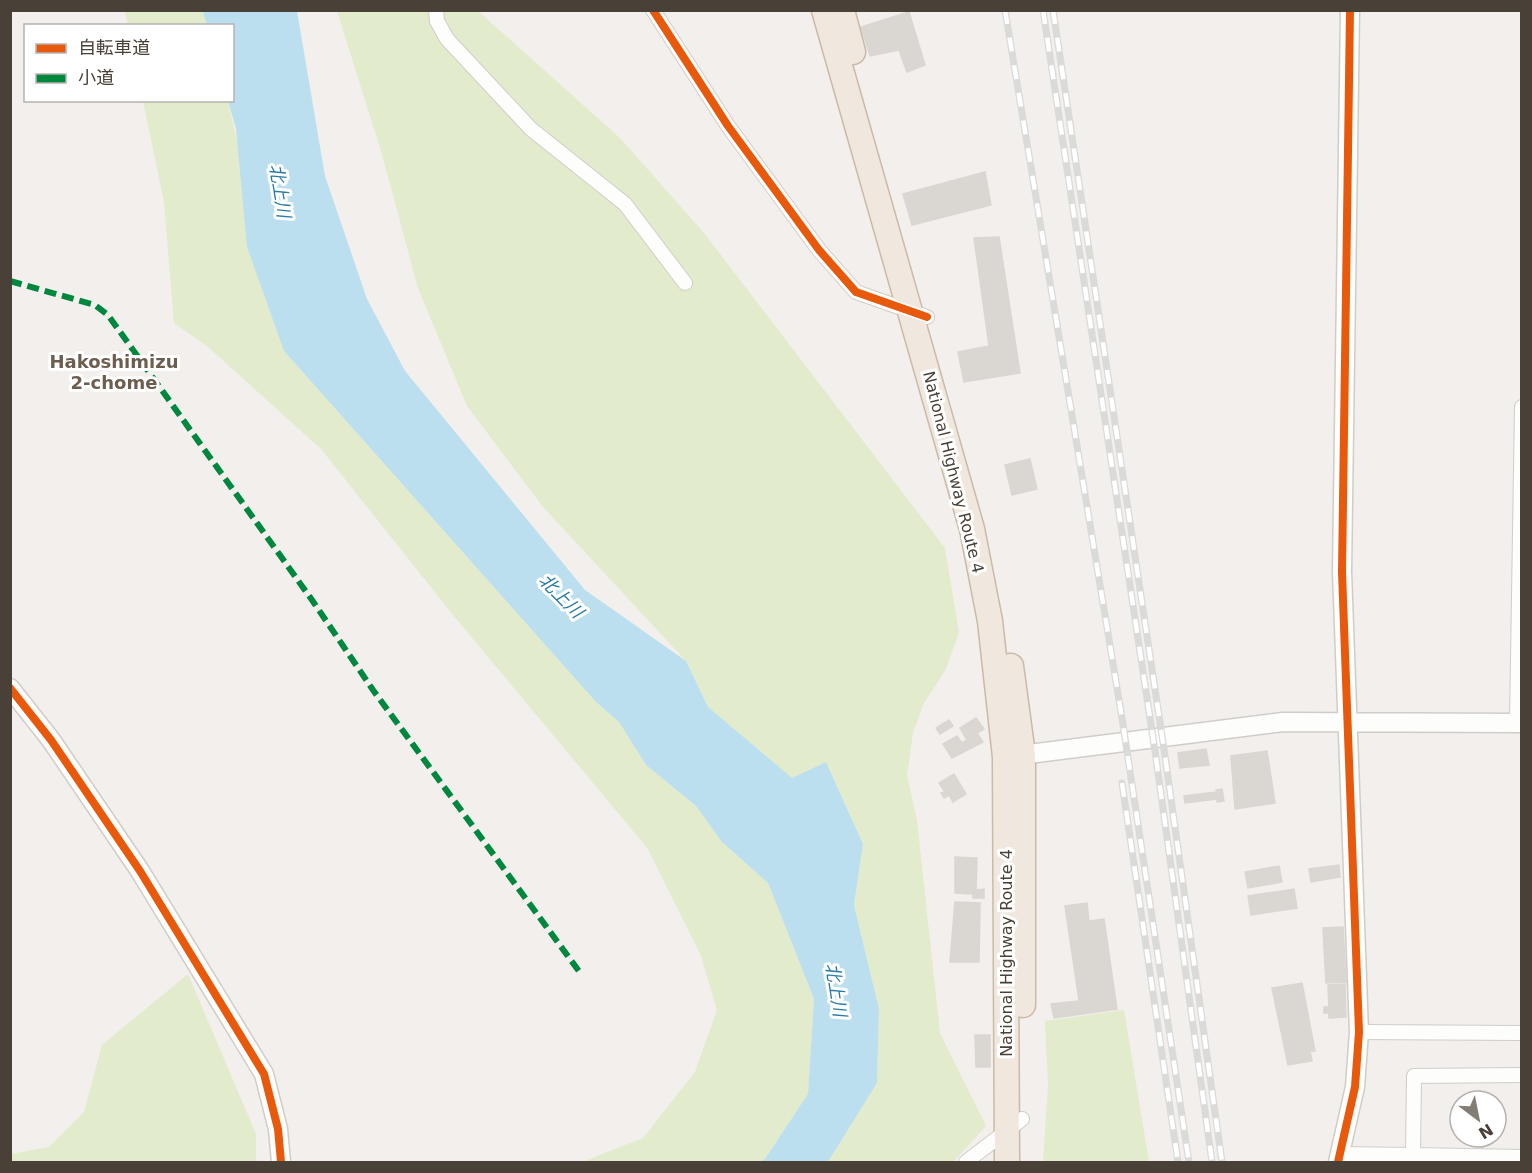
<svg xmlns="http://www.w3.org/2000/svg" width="1532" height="1173" viewBox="0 0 1532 1173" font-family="'DejaVu Sans','Noto Sans JP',sans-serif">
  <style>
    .green { fill: #e2eccc }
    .water { fill: #bcdff0 }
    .building { fill: #dad7d3; stroke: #dad6d2; stroke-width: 1.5 }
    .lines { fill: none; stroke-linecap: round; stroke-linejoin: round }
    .minor-casing { stroke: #d0cdc9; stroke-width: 16 }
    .tertiary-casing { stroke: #d0cdc9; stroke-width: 21 }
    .trunk-casing { stroke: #cabaa7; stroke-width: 27 }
    .minor { stroke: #fdfdfc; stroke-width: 14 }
    .tertiary { stroke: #fdfdfc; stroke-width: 18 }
    .trunk { stroke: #f0e8de; stroke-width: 24 }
    .rail-casing { stroke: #dadad9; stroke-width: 7 }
    .rail { stroke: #fff; stroke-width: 4.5; stroke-dasharray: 14; stroke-linecap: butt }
    .quiet { stroke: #00873e; stroke-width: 6; stroke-dasharray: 12 6; stroke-linecap: butt }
    .cycleway-casing { stroke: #fff; stroke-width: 11 }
    .cycleway { stroke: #e8590c; stroke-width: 8 }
    .labels { text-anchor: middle; stroke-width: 6; stroke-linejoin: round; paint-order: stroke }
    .street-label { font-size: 16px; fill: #494037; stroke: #fff }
    .water-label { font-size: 18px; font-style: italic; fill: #2a7ba6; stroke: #fff }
    .neighbourhood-label { font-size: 18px; font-weight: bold; fill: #6c5d4e; stroke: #fff }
  </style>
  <rect width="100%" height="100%" fill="#f2efec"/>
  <path class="green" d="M125,11H203L207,25H128Z
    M337,11H478L620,138L704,233L945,548L959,632L946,669L923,705L913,733L907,775L917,820L940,1033L986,1126L953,1162H828L877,1083L879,1009L854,905L863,844L826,762L792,779L708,707L686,661L543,507L467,406L418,288L381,151Z
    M143,101H228L284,351L596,702L619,722L646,765L696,806L722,842L768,883L814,999L808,1095L765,1159L759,1162H582L643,1138L695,1072L717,1010L701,956L648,849L453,615L321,449L207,346L174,323L164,202Z
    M188,974L256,1134V1162H11V1154L49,1147L84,1112L102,1045Z
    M1124,1010L1149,1162H1043L1048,1085L1045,1021Z"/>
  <path class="water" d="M203,12L297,11L325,176L367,299L405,371L585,590L686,661L708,707L792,778L826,762L863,844L854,905L879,1009L877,1083L828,1162H759L765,1159L808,1094L814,999L768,883L722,842L696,806L646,765L619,722L596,702L284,351L247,247L236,129L228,101L232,100V26L207,25Z"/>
  <path class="building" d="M909,12L925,65L907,72L899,50L870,56L861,27Z
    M985,172L991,205L912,225L903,194Z
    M999,237L1020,373L964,382L958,352L989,346L974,238Z
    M1030,459L1037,489L1012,495L1005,465Z
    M976,718L984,729L977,733L983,742L952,758L943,744L957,736L962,743L967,740L960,728Z
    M949,720L953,726L940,734L936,728Z
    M1206,749L1209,765L1180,768L1178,753Z
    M1267,751L1275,803L1235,809L1231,756Z
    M954,774L966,794L953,802L949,795L944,798L941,793L945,792L939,783Z
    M1222,789L1224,801L1217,802V799L1185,803L1184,796L1217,792L1216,790Z
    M955,857L977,858L976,890L984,889V898H973V894L955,893Z
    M1339,865L1340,877L1311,882L1309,869Z
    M1279,866L1282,882L1248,888L1245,872Z
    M1294,889L1297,908L1251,915L1248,896Z
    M955,902L980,903L979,962H950Z
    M1087,903L1089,921L1104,919L1117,1009L1054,1018L1051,1004L1079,1001L1065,906Z
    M1343,927L1346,982L1326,983L1323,928Z
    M1302,983L1315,1051H1310L1312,1061L1288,1065L1272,988Z
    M1345,984L1346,1017L1329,1018V1013H1324V1007H1329L1328,985Z
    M975,1035H990V1067H976Z"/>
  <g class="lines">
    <defs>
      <path id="minor" d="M436,10L437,21L447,39L531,129L625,204L685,283
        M653,10L728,126L819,250L856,292L927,317
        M1517,723L1522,407
        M1359,1032L1522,1033
        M1341,1154L1413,1155L1414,1076L1522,1075
        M1413,1155L1522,1157
        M966,1162L1022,1119"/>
      <path id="tertiary" d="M10,688L51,740L140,871L264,1074L278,1129L281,1162
        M1013,756L1283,722L1522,723
        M1338,1162L1355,1087L1359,1032L1342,572L1350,10"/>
      <path id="trunk" d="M824,10L972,529L990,621L1005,757L1007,1162
        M842,10L853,52
        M1011,666L1023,755V1005"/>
    </defs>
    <use href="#minor" class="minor-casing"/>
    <use href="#tertiary" class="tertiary-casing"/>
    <use href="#trunk" class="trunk-casing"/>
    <use href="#minor" class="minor"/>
    <use href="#tertiary" class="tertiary"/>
    <use href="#trunk" class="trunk"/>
    <defs>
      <path id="rail" d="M1005,10L1122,718L1189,1162
        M1043,10L1155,751L1212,1162
        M1053,10L1164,749L1222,1162
        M1122,783L1178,1162"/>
    </defs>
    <use href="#rail" class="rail-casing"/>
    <use href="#rail" class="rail"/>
    <path class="quiet" d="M10,281L95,305L108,315L312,600L373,690L581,974"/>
    <defs>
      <path id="cycleway" d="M653,10L728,126L819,250L856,292L927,317
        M10,688L51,740L140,871L264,1074L278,1129L281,1162
        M1338,1162L1355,1087L1359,1032L1342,572L1350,10"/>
    </defs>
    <use href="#cycleway" class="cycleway-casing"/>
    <use href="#cycleway" class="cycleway"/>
  </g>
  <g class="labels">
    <g class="street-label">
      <text transform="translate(954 472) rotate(76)" y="6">National Highway Route 4</text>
      <text transform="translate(1006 953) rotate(-90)" y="6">National Highway Route 4</text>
    </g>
    <g class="water-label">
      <text transform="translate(280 191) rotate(81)" y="6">北上川</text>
      <text transform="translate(561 596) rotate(45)" y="6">北上川</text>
      <text transform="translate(836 990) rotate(81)" y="6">北上川</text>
    </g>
    <g class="neighbourhood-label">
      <text x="114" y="368">Hakoshimizu<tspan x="114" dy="21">2-chome</tspan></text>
    </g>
  </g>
  <rect width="1532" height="1173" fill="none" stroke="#494037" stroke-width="24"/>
  <rect x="24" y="24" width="210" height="78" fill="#ffffff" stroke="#b6b3af" stroke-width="1.5"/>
  <rect x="36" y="44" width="30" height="9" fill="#e8590c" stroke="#b6b3af" stroke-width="1.5"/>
  <text x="78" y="54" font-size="18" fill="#494037">自転車道</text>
  <rect x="36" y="74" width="30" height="9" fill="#00873e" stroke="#b6b3af" stroke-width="1.5"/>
  <text x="78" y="84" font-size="18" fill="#494037">小道</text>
  <g transform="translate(1478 1119) rotate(148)"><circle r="28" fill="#ffffff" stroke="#b6b3af" stroke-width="1.5"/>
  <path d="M0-4.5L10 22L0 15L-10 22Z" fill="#847d76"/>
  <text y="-9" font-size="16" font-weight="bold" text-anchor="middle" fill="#494037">N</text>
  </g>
</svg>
